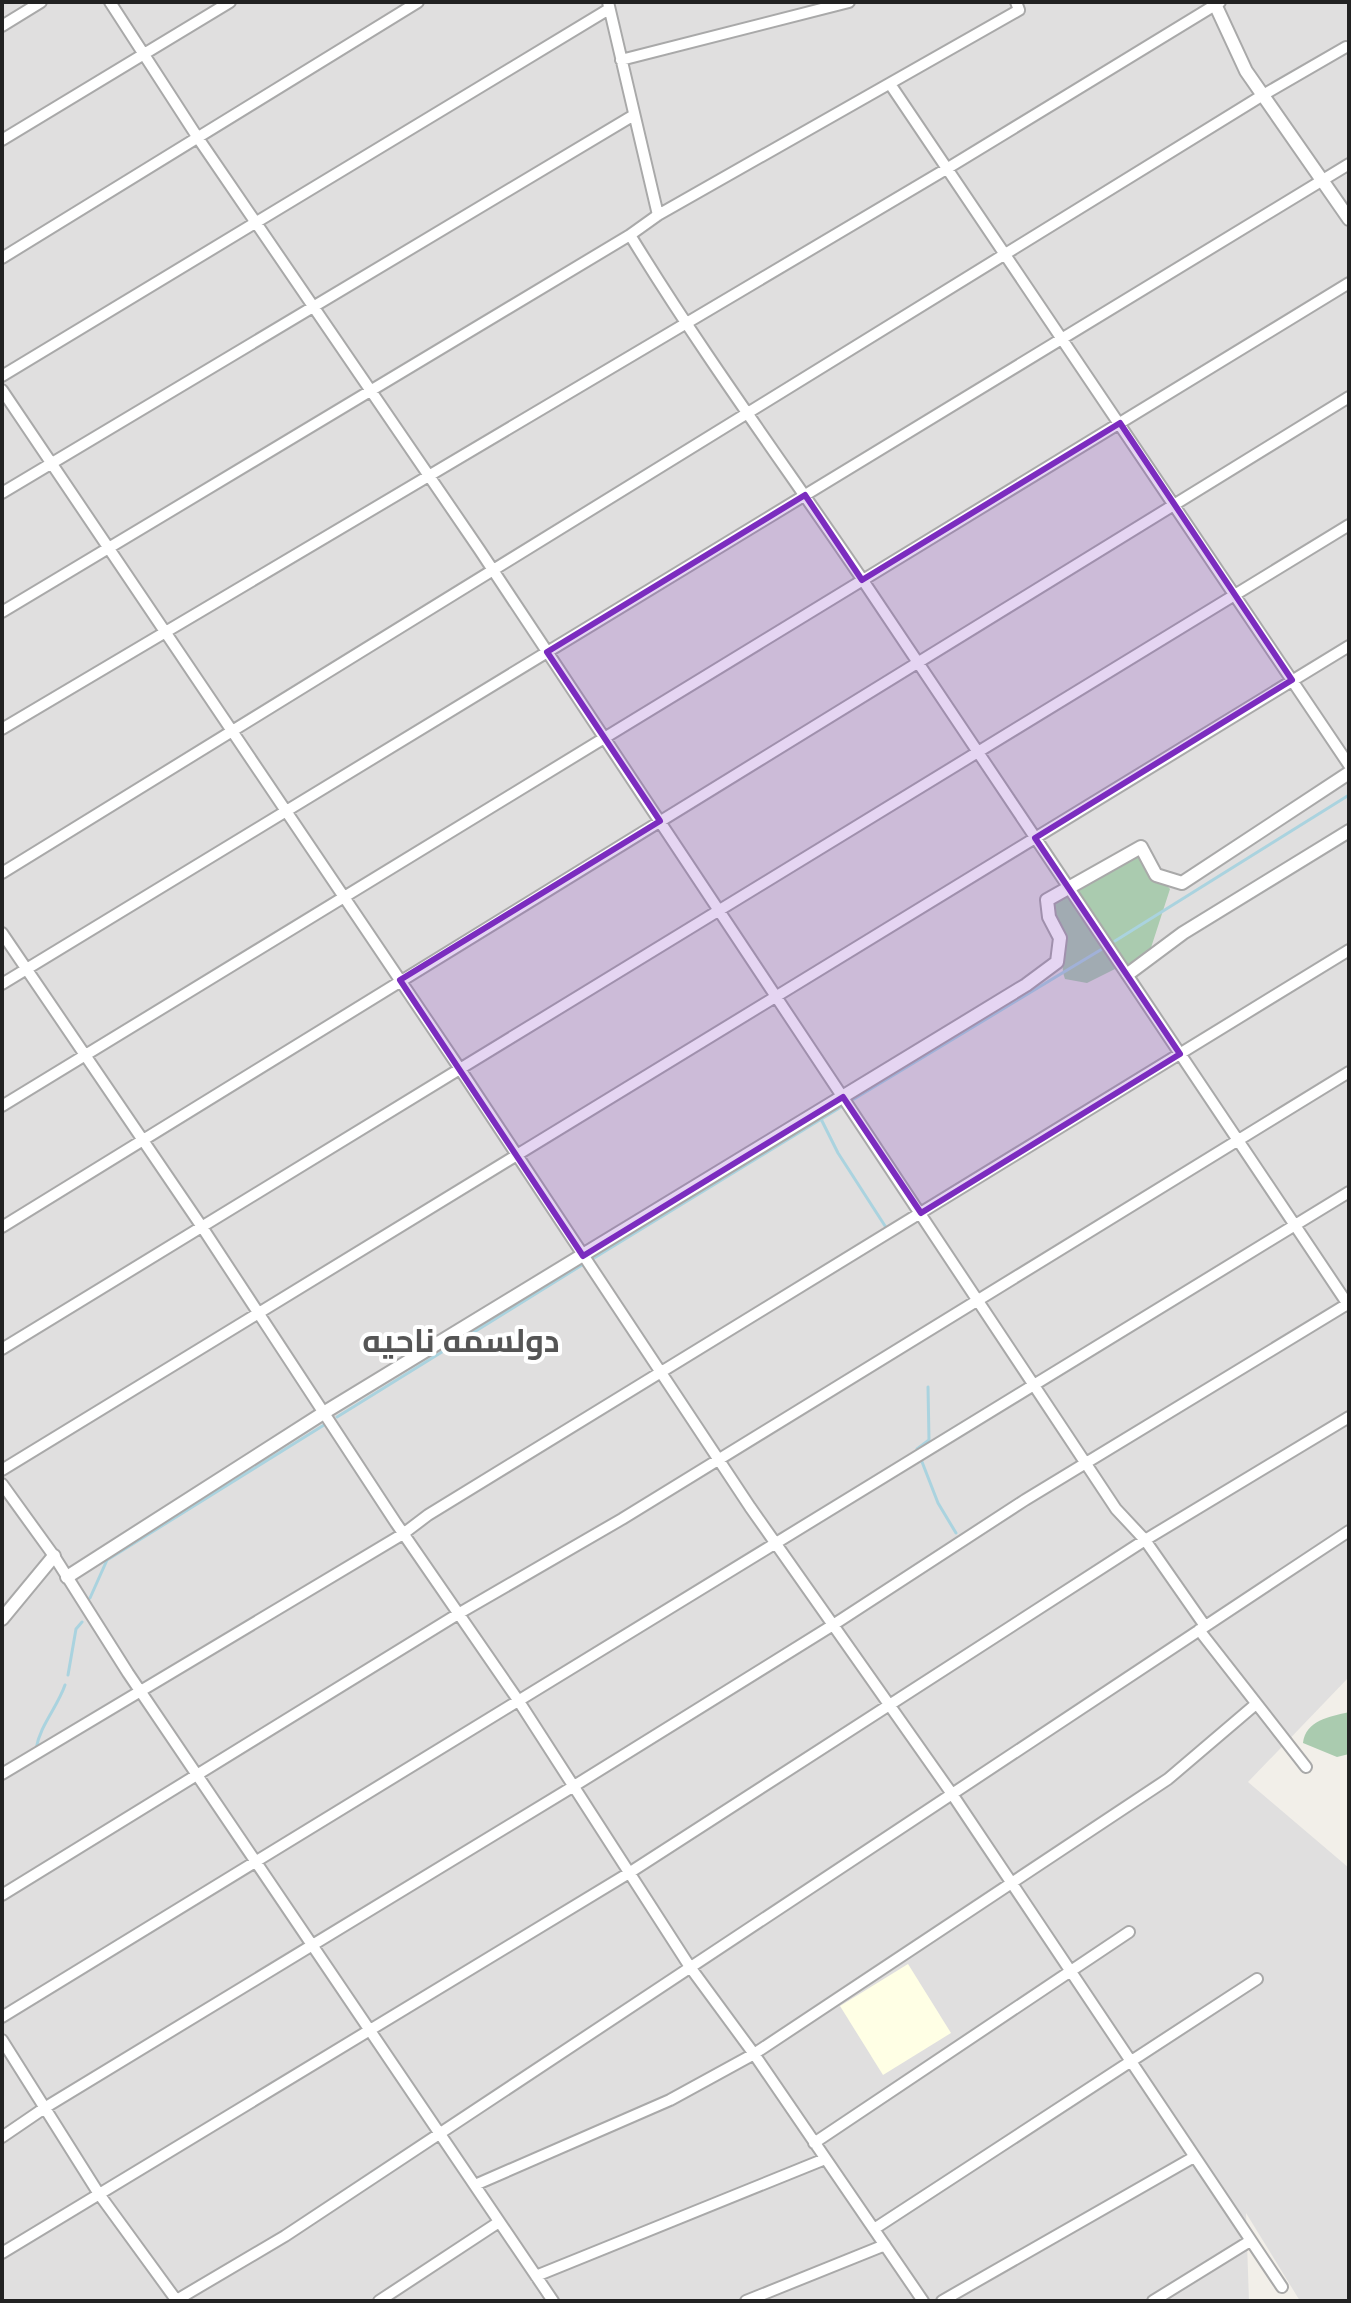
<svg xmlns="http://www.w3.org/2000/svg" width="1351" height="2303" viewBox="0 0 1351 2303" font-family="'Golos Text',Cairo,sans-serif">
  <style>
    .residential { fill: #e0dfdf }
    .education { fill: #ffffe5 }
    .cemetery { fill: #aacbaf }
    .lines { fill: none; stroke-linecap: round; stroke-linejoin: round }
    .stream { stroke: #aad3df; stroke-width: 3 }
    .minor-casing { stroke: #a9a9a9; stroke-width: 14 }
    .tertiary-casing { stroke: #a9a9a9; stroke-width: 16 }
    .minor { stroke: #fff; stroke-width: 10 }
    .tertiary { stroke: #fff; stroke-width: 12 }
    .marked { fill: #7b2cbf; fill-opacity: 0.2; stroke: #7b2cbf; stroke-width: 6; stroke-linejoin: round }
    .labels { text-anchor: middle; stroke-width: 8; stroke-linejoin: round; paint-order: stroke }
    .district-label { font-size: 32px; font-weight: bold; fill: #555; stroke: #fff }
  </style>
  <rect width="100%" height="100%" fill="#f2efe9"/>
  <path class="residential" d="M2,2H1349V1677L1248,1782L1349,1868V2301H1300L1246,2213L1249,2301H2Z"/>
  <path class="education" d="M908,1964L951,2033L883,2075L840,2006Z"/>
  <path class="cemetery" d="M1140,855L1170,889L1148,957L1115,969L1087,983L1065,979C1060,965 1064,953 1063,939C1061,924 1052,920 1053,901Z
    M1349,1712V1754L1337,1757L1303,1743C1306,1720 1329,1717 1349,1712Z"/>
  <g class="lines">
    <path class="stream" d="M1115,941L1349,795
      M854,1099L1102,949
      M821,1119L838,1153L887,1229
      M594,1258L841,1107
      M928,1387L929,1440L917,1449L938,1503L956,1533
      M337,1417L582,1265
      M90,1598L107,1560L324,1425
      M68,1675L76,1629L82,1622
      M36,1749C40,1725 57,1708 65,1685"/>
    <defs>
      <path id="minor" d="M110,2L198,138L479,549L1116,1509L1145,1540L1205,1626
        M608,2L658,215
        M2,26L41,2
        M621,60L849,2
        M890,84L1349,765
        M2,140L230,2
        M630,235C702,353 784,464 862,579C1024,821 1187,1064 1349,1306
        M2,258L418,2
        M2,376L609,9
        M2,390L460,1069L750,1507L952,1794L1282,2287
        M2,493L634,115
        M2,612L630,235L658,215L1019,10L1016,2
        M2,729L948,168L1220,2
        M2,873L1263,95L1346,47
        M2,933L202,1227L396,1523L518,1700L690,1967L754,2054L923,2301
        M2,984L1349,164
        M2,1106L1349,283
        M2,1227L1349,397
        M2,1349L1349,525
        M2,1470L1349,646
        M2,1484L54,1556L128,1673L553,2301
        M1199,1630L1306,1767
        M2,1774L403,1534L428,1515L1349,950
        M2,1895L458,1614L622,1519L1349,1072
        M2,2017L1349,1192
        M2,2040L99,2194L177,2301
        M2,2137L46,2107L574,1786L833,1625L1025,1500L1349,1303
        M814,2143L1129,1932
        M475,2185L670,2100L754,2054L1168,1779L1256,1704
        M874,2229L1257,1979
        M2,2253L629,1873L1145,1540L1349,1417
        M536,2276L825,2159
        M175,2301L285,2236L1349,1531
        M379,2301L499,2222
        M746,2301L885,2245
        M942,2301L1194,2157
        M1153,2301L1250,2241"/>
      <path id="tertiary" d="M1214,2L1246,71L1349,219
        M1128,974L1183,933L1349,831
        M67,1577L325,1412L1026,985L1057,962L1060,938L1049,917L1047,900L1141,847L1156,875L1182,883L1349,773
        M2,1619L54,1556"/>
    </defs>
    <use href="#minor" class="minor-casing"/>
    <use href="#tertiary" class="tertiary-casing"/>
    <use href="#minor" class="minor"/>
    <use href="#tertiary" class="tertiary"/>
  </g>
  <path class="marked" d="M1120,423L1292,680L1035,838L1180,1054L921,1213L843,1097L583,1256L400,980L660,821L547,652L805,495L862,580Z"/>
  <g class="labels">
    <g class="district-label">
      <text x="461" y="1352">دولسمه ناحیه</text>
    </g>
  </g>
  <rect width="1351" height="2303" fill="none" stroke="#222222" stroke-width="8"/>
</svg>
